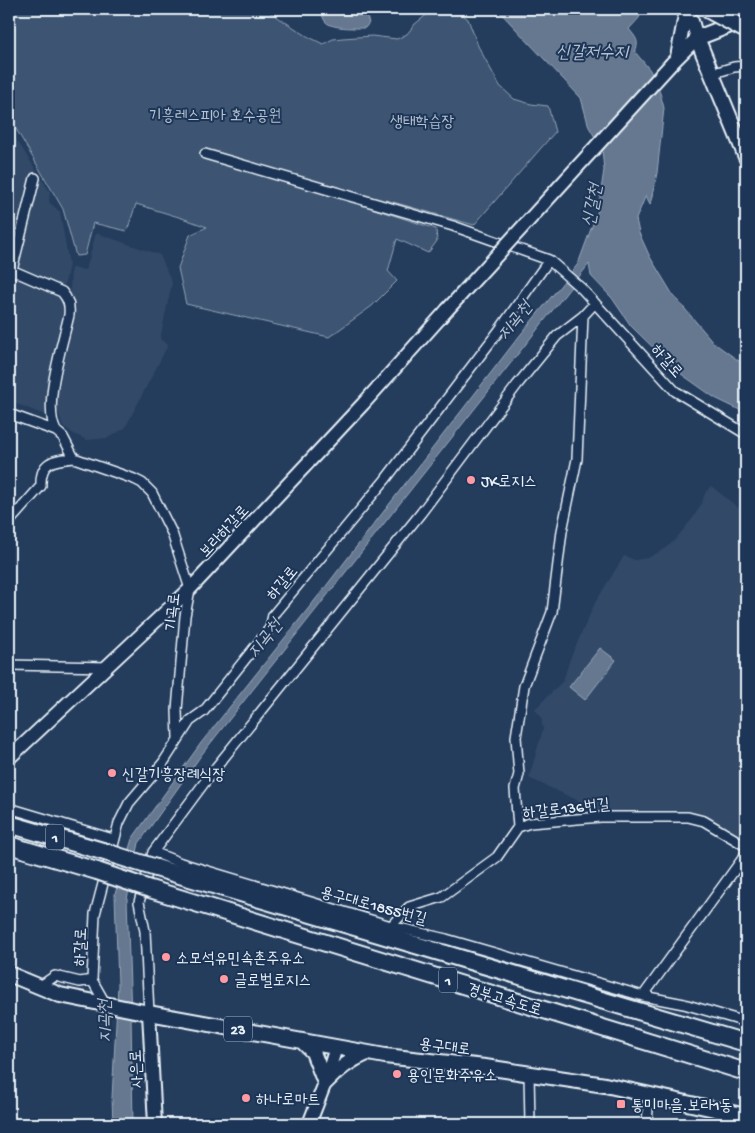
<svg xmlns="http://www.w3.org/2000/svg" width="755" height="1133" viewBox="0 0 755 1133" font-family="'Gochi Hand','Poor Story',sans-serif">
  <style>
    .built { fill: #334a68 }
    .green { fill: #3e5472; stroke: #93a2b5 }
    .water { fill: #657890; stroke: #99a8ba }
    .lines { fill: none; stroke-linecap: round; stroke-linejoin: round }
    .street-casing { stroke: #e8f1f8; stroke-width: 12 }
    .secondary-casing { stroke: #e8f1f8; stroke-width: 16 }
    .primary-casing { stroke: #e8f1f8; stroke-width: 18 }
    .highway-casing { stroke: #e8f1f8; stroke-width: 20 }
    .street { stroke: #1d3557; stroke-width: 9 }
    .secondary { stroke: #1d3557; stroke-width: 12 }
    .primary { stroke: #1d3557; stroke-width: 14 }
    .highway { stroke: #1d3557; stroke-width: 16 }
    .secondary-bridge-casing { stroke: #e8f1f8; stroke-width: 16; stroke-linecap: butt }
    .highway-bridge-casing { stroke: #e8f1f8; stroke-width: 20; stroke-linecap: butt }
    .secondary-bridge { stroke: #1d3557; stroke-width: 12 }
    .highway-bridge { stroke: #1d3557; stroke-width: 16 }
    .poi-dot { fill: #ff9aa2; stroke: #1d3557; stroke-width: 2 }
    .labels { text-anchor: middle; stroke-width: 4; stroke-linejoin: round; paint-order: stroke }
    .shield { fill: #1d3557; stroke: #abb9c8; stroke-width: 1 }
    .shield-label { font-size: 15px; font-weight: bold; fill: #e8f1f8 }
    .park-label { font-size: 16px; fill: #b5c2d0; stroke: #1d3557 }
    .street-label { font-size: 16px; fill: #e8f1f8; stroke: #1d3557 }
    .poi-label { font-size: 16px; fill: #e8f1f8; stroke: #1d3557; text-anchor: start }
    .water-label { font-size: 18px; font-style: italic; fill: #b4c1ce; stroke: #1d3557 }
  </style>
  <rect width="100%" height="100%" fill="#253d5d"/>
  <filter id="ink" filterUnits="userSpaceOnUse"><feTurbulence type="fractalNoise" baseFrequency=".02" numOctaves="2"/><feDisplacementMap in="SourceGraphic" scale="10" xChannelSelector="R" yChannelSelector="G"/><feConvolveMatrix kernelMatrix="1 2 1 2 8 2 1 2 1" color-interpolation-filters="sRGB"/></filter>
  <g filter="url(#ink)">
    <path class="built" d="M9,128L50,192L49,202L60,212L69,265L61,300L64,313L46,395L45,415L9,401Z
      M96,233L160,255L172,283L160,339L168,345L125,428L108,438L87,440L74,434L63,426L56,405L74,308L70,294L71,268L86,270Z
      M711,486L746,514L745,841L704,819L605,813L529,778L543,729L541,717L535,709L563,681L570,659L595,603L624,556L635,560L648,558L663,550L675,540L693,518L702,503L705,493Z"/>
    <path class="green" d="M9,9H265L307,36L323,44L333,39L343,38L372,36L397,39L407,34L415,24L434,9H455L468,19L478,46L500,86L514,99L531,104L548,106L555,132L474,225L386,200L371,208L436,229L437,241L428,253L397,239L388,271L397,281L372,306L329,337L186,304L178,268L190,235L207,227L182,218L136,204L127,231L93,223L85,255L76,256L63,209L9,117Z"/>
    <path class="water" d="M321,9H364L369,23L365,28C356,28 330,29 325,21C322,17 322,12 321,9Z
      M497,9H643L639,18L629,29C636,38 640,41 635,52L650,70L660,93L664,108L657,173L650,205L646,195L636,219L639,233L650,257L673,295L714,343L746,366V413L715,398L677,371L631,326L612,298L591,276L589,264L202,754L139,843L127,899L131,1017L133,1124H113L112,1098L118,985L115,894L132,839L201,743L323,590L517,339L578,264L598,210L604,170L602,149L589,127L581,98Z
      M600,648L616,660L585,700L569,687Z"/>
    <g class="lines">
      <defs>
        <path id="street" d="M711,74L734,67L746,66
          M205,154L453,226L549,260
          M9,269L62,292C68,299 70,305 69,315C63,343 42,405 56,431
          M12,270L35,178
          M9,414L56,431L63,437L74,458L134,479L142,483L152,493L172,533L190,589L185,616L177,710L178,738
          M9,522L41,486C40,461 53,460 74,458
          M9,665L107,667
          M9,808L113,839
          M518,827L515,789L519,774L516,737L524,686L552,612L562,531L577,459L583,316
          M153,852L213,771L421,513L517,385L557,336L583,316L595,303
          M391,926L409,907L442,897L497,857L518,827L530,823L601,817H688L704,821L746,846
          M92,980L95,914L119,823L129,803L163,763L190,721L204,711L270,628L273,615L385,480L498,332L549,260L582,289L675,391L746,434
          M92,980L105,1003
          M39,987L55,976L80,982L92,980
          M643,996L746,854
          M149,1013L145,931L139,902L153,852L181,863L391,926L446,939L643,996L684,1004L746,1022
          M529,1073L530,1124
          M647,1124L649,1094"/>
        <path id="secondary" d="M677,57L686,10
          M672,63L697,38L692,21L685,9
          M9,758L190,589L363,404L447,310
          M149,1013L155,1124
          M309,1124L325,1083L336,1047"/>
        <path id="primary" d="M741,21L697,38L746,157
          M9,974L60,995L149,1013L385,1056L485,1067L605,1085L746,1116
          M302,1041L313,1052L325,1083C338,1069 350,1060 367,1053"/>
        <path id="highway" d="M741,9L746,12
          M9,824L102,851
          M9,845L97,871
          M156,868L746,1043
          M150,889L746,1072"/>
      </defs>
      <use href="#street" class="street-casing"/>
      <use href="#secondary" class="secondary-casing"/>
      <use href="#primary" class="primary-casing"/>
      <use href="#highway" class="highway-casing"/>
      <use href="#street" class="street"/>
      <use href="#secondary" class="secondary"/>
      <use href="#primary" class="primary"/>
      <use href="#highway" class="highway"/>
      <defs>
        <path id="secondary-bridge" d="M447,310L672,63"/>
        <path id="highway-bridge" d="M707,9L746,30
          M102,851L156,868
          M97,871L150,889"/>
      </defs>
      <use href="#secondary-bridge" class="secondary-bridge-casing"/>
      <use href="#highway-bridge" class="highway-bridge-casing"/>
      <use href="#secondary-bridge" class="secondary-bridge"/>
      <use href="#highway-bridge" class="highway-bridge"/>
    </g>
  </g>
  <g class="poi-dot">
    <circle cx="471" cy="480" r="5"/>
    <circle cx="112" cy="773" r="5"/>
    <circle cx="166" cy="957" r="5"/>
    <circle cx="224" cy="979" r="5"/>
    <circle cx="397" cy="1074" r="5"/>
    <circle cx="246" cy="1098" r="5"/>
    <rect x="616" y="1099" width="10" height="10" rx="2.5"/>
  </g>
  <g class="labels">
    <g class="shield">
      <rect x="46" y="824.5" width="18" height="25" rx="4"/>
      <rect x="439" y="967.5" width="18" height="25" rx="4"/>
      <rect x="224" y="1016.5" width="28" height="25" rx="4"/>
    </g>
    <g class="shield-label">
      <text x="55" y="842">1</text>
      <text x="448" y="985">1</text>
      <text x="238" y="1034">23</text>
    </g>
    <g class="park-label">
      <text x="215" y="120">기흥레스피아 호수공원</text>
      <text x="422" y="126">생태학습장</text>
    </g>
    <g class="street-label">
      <text transform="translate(668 360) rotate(48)" y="6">하갈로</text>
      <text transform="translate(223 530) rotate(-47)" y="6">보라하갈로</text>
      <text transform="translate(281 582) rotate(-50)" y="6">하갈로</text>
      <text transform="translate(171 612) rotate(-84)" y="6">기곡로</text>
      <text transform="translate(566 807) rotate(-6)" y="6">하갈로136번길</text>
      <text transform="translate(374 904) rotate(15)" y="6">용구대로1855번길</text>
      <text transform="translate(79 947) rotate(-88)" y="6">하갈로</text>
      <text transform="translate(505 998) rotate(17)" y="6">경부고속도로</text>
      <text transform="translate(445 1045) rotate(7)" y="6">용구대로</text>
      <text transform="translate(135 1069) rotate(-93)" y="6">사은로</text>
    </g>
    <g class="poi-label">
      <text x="481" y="486">JK로지스</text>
      <text x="122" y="779">신갈기흥장례식장</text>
      <text x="176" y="963">소모석유민속촌주유소</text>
      <text x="234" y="985">글로벌로지스</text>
      <text x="407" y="1080">용인문화주유소</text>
      <text x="256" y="1104">하나로마트</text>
      <text x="631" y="1110">통미마을.보라1동</text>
    </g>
    <g class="water-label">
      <text x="592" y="57">신갈저수지</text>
      <text transform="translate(591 205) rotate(-79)" y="6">신갈천</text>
      <text transform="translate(514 320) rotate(-52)" y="6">지곡천</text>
      <text transform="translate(264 638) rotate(-52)" y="6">지곡천</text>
      <text transform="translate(104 1021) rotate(-91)" y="6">지곡천</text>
    </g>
  </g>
  <rect width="755" height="1133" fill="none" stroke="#1d3557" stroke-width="30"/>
  <rect x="15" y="15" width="725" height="1103" fill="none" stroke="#e8f1f8" stroke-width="2" filter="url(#ink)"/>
</svg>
